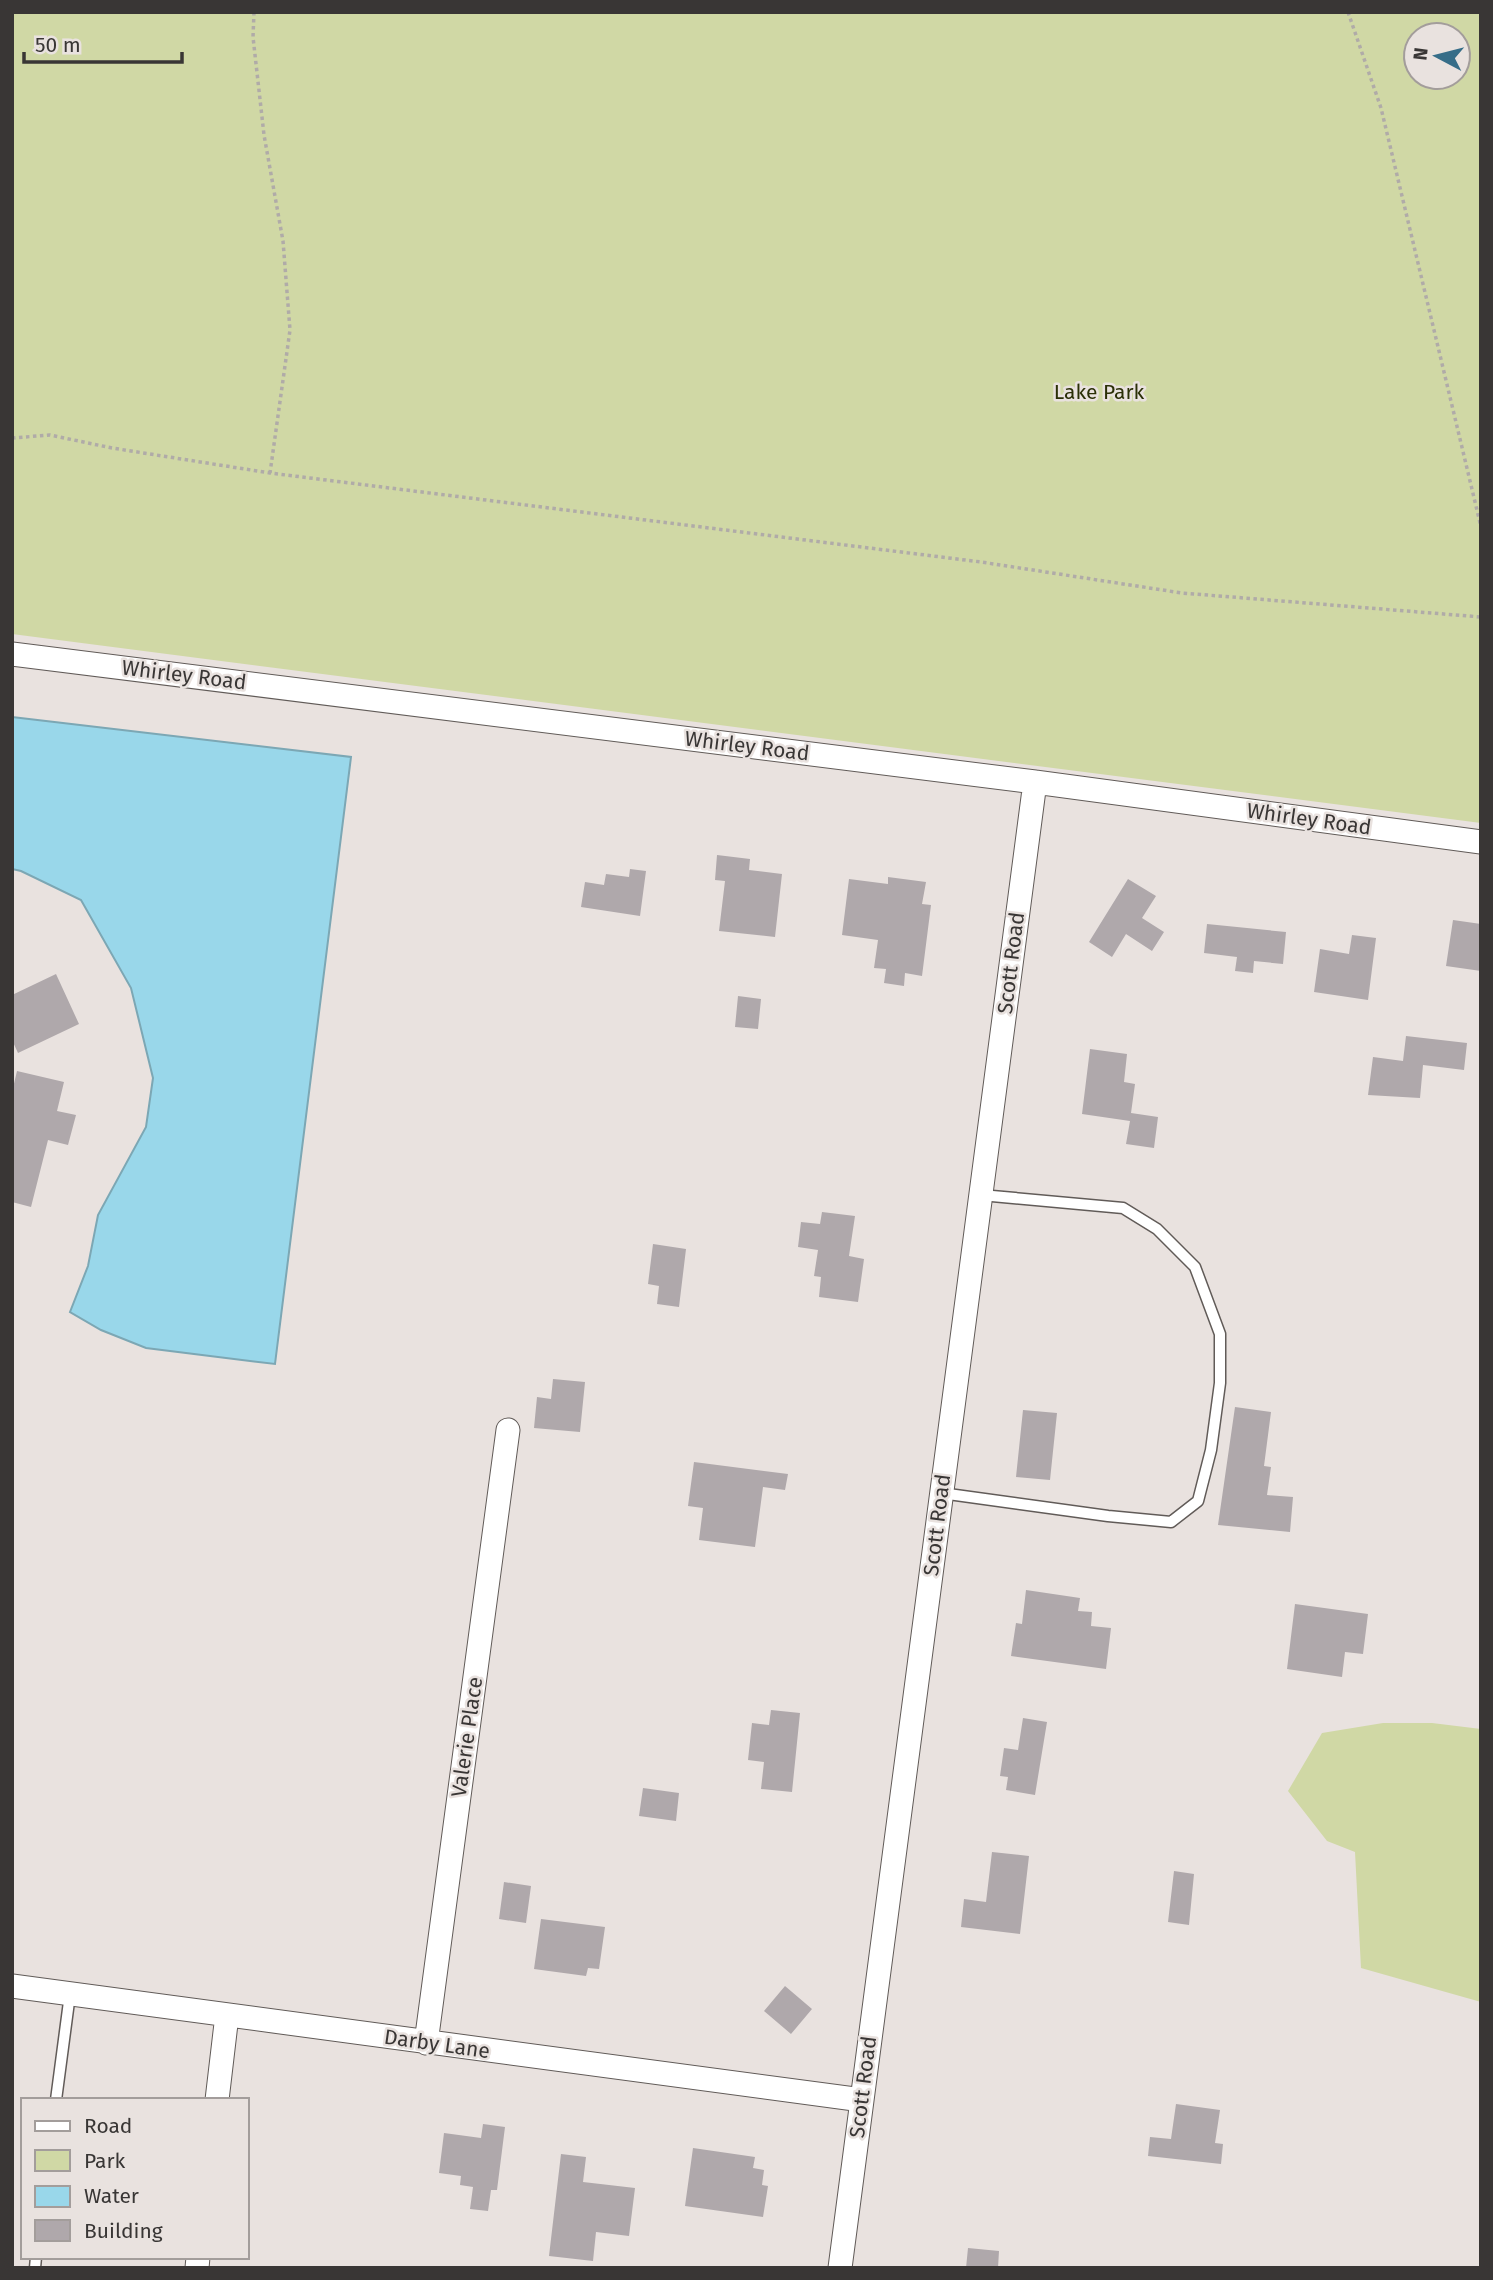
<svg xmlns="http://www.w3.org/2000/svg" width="1493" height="2280" viewBox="0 0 1493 2280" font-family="'Fira Sans',sans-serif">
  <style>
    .green { fill: #d0d8a5; fill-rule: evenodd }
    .water { fill: #99d7ea; stroke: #7ca7b4; stroke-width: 2 }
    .building { fill: #afa8ab }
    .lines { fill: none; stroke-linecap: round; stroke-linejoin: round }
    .service-casing { stroke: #615b58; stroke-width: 13 }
    .minor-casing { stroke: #615b58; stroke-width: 25 }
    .path { stroke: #b0aba8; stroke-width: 3.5; stroke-dasharray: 3.5 3.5; stroke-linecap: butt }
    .service { stroke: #fff; stroke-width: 10 }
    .minor { stroke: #fff; stroke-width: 23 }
    .labels { text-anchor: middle; stroke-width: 5; stroke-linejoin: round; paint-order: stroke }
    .park-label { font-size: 21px; fill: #2b3007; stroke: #e9e2df }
    .street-label { font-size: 21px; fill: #393635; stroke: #e9e2df }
  </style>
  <rect width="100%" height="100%" fill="#e9e2df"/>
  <path class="green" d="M12,12H1481V823L12,634ZM1416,35H1458V77H1416Z
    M1383,1723H1432L1481,1729V2002L1361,1968L1355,1852L1327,1841L1288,1791L1322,1733Z"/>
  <path class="water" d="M12,717L351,757L275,1364L146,1348L101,1330L70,1312L88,1266L98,1215L146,1127L153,1078L131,988L81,900L21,871L12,869Z"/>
  <path class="building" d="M717,855L750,859L749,870L782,874L775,937L719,931L725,881L715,880Z
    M630,869L646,871L640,916L581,907L585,882L604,885L606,874L629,877Z
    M888,877L926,882L922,904L931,905L922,976L905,973L904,986L884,983L886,969L874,968L878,940L842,935L849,879L888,884Z
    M1128,879L1156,896L1142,918L1164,932L1152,951L1126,934L1112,957L1089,942Z
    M1453,920L1481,924V971L1446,966Z
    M1207,924L1286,932L1283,964L1254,961L1253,973L1235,971L1237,957L1204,953Z
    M1352,935L1376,938L1368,1000L1314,992L1320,949L1349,954Z
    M56,974L79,1024L18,1053L12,1040V995Z
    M738,996L761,999L758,1029L735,1027Z
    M1406,1036L1467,1043L1464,1070L1423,1065L1420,1098L1368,1095L1373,1057L1403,1061Z
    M1090,1049L1127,1054L1124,1082L1135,1084L1131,1113L1158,1117L1154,1148L1126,1144L1130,1121L1082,1114Z
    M17,1071L64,1082L57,1111L76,1115L68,1145L48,1140L31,1207L12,1202V1092Z
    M822,1212L855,1216L849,1256L864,1259L858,1302L819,1297L821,1277L814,1276L818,1250L798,1247L801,1222L820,1224Z
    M653,1244L686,1249L679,1307L657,1304L659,1286L648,1284Z
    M553,1379L585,1382L580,1432L534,1428L537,1397L551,1399Z
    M1235,1407L1271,1412L1264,1466L1271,1467L1267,1495L1293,1497L1290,1532L1218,1525Z
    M1023,1410L1057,1413L1050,1480L1016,1477Z
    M694,1462L788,1474L785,1490L763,1487L755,1547L699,1540L703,1508L688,1506Z
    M1026,1590L1080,1598L1078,1611L1092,1612L1091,1626L1111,1628L1106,1669L1011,1656L1016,1623L1022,1624Z
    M1295,1604L1368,1614L1363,1654L1345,1652L1342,1677L1287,1669Z
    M771,1710L800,1713L792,1792L761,1789L764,1762L748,1760L752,1723L769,1725Z
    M1023,1718L1047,1722L1035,1795L1006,1790L1008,1777L1000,1776L1004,1748L1018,1750Z
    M643,1788L679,1793L676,1821L639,1816Z
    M992,1852L1029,1856L1020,1934L961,1927L964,1899L986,1902Z
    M1174,1871L1194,1874L1189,1925L1168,1922Z
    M504,1882L531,1886L526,1923L499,1919Z
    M541,1919L605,1927L599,1969L588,1968L586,1976L534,1969Z
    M785,1986L812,2009L791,2034L764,2011Z
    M1176,2104L1220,2110L1215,2143L1223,2144L1221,2164L1148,2156L1150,2137L1171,2139Z
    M483,2124L505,2127L497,2190H491L488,2211L470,2209L473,2187L460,2185L461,2176L439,2173L444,2133L481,2138Z
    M693,2148L755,2157L753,2168L764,2170L762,2185L768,2186L763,2217L685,2206Z
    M561,2154L586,2157L583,2182L635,2188L629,2236L596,2232L593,2261L549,2256Z
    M968,2248L999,2251L998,2268H966Z"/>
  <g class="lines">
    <defs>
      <path id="service" d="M941,1493L1108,1516L1171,1522L1198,1501L1211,1450L1220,1383V1334L1195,1267L1157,1229L1123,1208L981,1195
        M56,2100L70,1994
        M35,2268L36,2257"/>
      <path id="minor" d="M12,654L1035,782L1481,842
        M12,1986L862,2100
        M426,2043L508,1430
        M217,2100L227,2015
        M197,2268L198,2257
        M840,2268L1035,782"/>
    </defs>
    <use href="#service" class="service-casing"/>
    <use href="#minor" class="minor-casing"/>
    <path class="path" d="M254,12L253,37L264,135L283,241L290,330L270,473
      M1348,12L1381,108L1481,527
      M12,438L50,435L112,448L270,473L981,562L1182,593L1481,617"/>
    <use href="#service" class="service"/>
    <use href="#minor" class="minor"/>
  </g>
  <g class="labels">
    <g class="park-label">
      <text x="1099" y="399">Lake Park</text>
    </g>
    <g class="street-label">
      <text transform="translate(184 675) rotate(7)" y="7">Whirley Road</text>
      <text transform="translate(747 746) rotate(7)" y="7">Whirley Road</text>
      <text transform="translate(1309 819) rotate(8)" y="7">Whirley Road</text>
      <text transform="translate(1011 963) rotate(-83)" y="7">Scott Road</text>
      <text transform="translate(937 1525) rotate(-83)" y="7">Scott Road</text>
      <text transform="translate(467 1737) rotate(-82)" y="7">Valerie Place</text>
      <text transform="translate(437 2044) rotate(8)" y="7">Darby Lane</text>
      <text transform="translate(863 2087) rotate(-83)" y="7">Scott Road</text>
    </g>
  </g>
  <rect width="1493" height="2280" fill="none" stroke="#393635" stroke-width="28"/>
  <rect x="21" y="2098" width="228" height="161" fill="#e9e2df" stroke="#a39d9b" stroke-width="2"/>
  <rect x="35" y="2121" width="35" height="10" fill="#ffffff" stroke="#a39d9b" stroke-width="2"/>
  <text x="84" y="2133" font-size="21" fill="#393635">Road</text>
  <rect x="35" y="2150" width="35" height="21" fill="#d0d8a5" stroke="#a39d9b" stroke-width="2"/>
  <text x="84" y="2168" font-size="21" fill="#393635">Park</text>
  <rect x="35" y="2186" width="35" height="21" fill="#99d7ea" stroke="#a39d9b" stroke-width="2"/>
  <text x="84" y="2203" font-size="21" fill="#393635">Water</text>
  <rect x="35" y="2220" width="35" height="21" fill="#afa8ab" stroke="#a39d9b" stroke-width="2"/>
  <text x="84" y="2238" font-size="21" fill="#393635">Building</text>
  <g transform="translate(1437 56) rotate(277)"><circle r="33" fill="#e9e2df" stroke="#a39d9b" stroke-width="2"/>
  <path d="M0-5L12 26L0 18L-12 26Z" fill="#366d88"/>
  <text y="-10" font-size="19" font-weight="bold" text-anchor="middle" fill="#393635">N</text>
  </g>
  <path d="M24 52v10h158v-10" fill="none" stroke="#393635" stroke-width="3.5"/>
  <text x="35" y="52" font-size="21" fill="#393635" stroke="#e9e2df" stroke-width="5" paint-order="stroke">50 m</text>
</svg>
